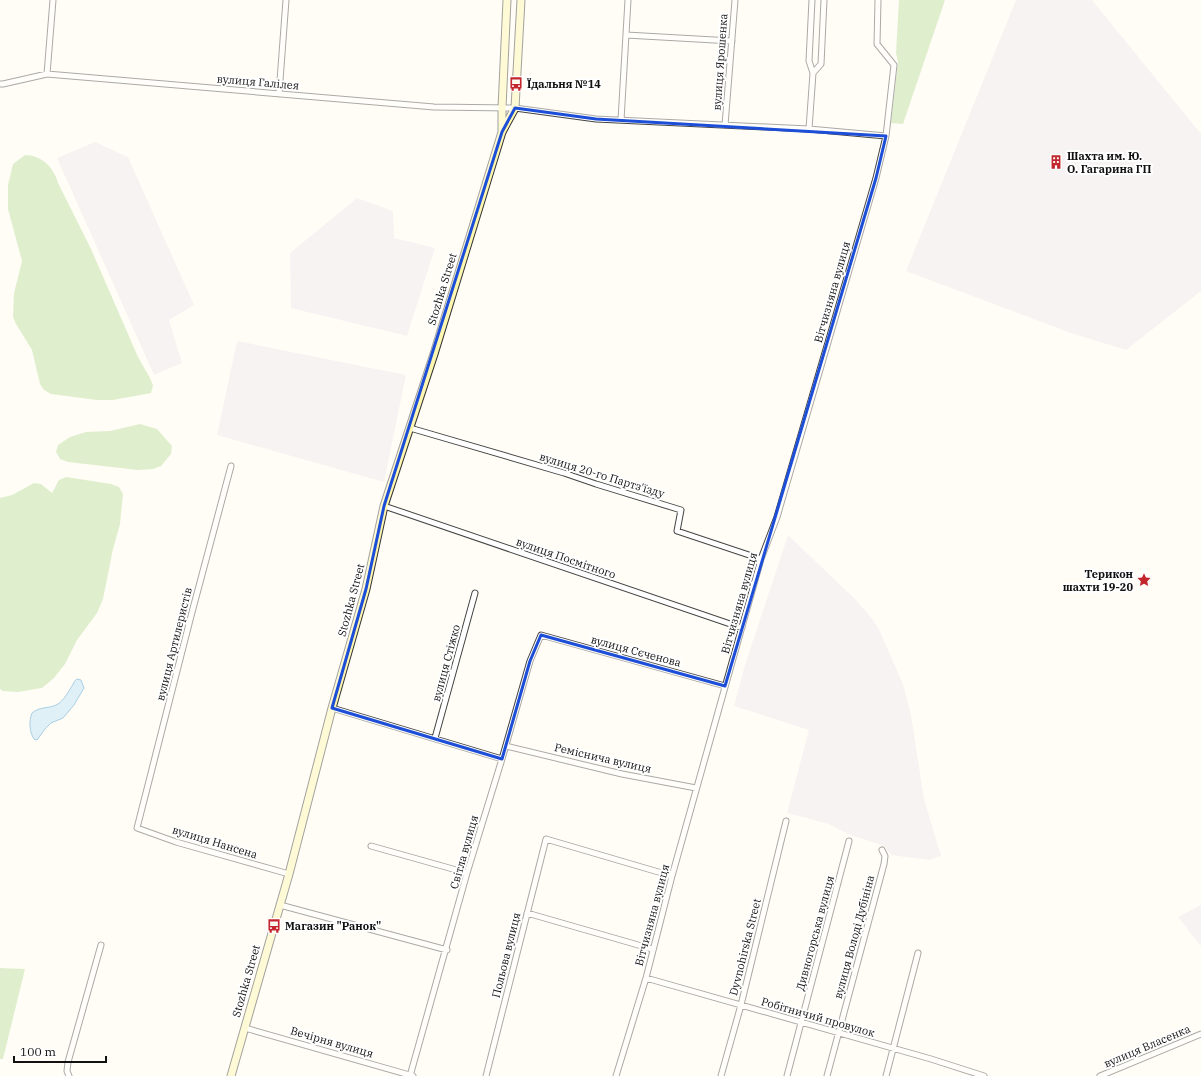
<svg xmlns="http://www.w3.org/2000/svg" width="1201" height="1076" viewBox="0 0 1201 1076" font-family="'IBM Plex Serif',serif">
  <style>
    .industrial { fill: #eee6ef }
    .forest { fill: #b9dc9c }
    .water { fill: #b9e0f7; stroke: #3f96cf }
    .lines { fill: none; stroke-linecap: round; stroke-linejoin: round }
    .street-casing { stroke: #444; stroke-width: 7 }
    .secondary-casing { stroke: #333; stroke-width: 9 }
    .street { stroke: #fff; stroke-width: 5 }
    .secondary { stroke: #fff6b0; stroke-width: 7 }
    .marked { fill: none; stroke: #1d4ed8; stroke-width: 3; stroke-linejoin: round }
    .labels { text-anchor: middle; stroke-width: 4; stroke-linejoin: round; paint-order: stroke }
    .street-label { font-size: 11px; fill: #111; stroke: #fff }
    .poi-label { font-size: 11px; font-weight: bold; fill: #111; stroke: #fff; text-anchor: start }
  </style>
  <rect width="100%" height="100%" fill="#fffdf5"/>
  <path class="industrial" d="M1016,0H1092L1201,134V291L1126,350L1071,333L906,271Z
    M95,142L128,157L194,305L169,320L182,363L154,375L57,158Z
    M357,198L393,211L394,238L435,248L407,336L291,308L290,253Z
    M237,341L406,375L384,482L217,435Z
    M788,535L856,600L874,621L880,632L903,684L911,715L924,799L941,856L930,860L891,855L884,846L848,834L829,824L787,813L809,730L734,706L745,665Z
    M1201,905V946L1178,917Z"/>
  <path class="forest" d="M899,0H945L903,124L891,123L898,62L896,53Z
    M25,155C41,155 54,167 58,183L91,249L138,357L150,378L153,385L151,393L113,400H97L51,394L44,390L40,384L32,350L16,324L13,317L14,293L22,261L8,209V185L13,164Z
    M140,424L157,429L172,446L171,454L161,466L153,469L138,470L68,462L60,459L56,452L58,445L70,437L86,432L110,431Z
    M66,477L111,484L119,487L123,494L120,524L113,549L103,599L97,613L77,640L65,664L54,678L42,688L18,692L3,691L0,689V498L12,495L34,483L41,484L52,493L59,480Z
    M0,968L25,969L3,1059H0Z"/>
  <path class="water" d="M77,679L81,680L84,688L74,705L63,718L51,723L45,729L37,740L34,739C29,731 29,721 32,713C40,706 50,709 58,704C63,701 69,691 72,686C74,683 74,681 77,679Z"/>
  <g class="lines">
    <defs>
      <path id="street" d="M626,35L732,41
        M813,73L821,64L824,0
        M47,74L53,0
        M0,84H3L47,74L434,107L515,108L596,119L809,129L886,136
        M279,94L286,0
        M621,120L628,0
        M725,125L735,0
        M809,129L813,73L809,61L812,0
        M410,428L564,473L596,484L681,510L677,531L761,559
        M231,466L191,616L137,828L176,842L289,874
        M384,506L742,628
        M332,708L502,759
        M435,738L475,593
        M506,746L622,774L696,788
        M371,846L467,873
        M280,905L447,950
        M527,913L652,949
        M646,978L931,1059L984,1076
        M245,1028L413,1076
        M69,1076L67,1071L68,1062L101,945
        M410,1076L467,873L502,759L530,661L541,635L725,686
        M486,1076L546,839L672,876
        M616,1076L646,978L672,876L761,559L777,517L876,178L886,136L894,65L877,44L878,0
        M721,1076L741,1005L786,821
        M787,1076L849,841
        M827,1076L884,864L885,856L882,850
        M886,1076L918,953
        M1100,1076L1201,1034"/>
      <path id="secondary" d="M502,130V108L507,0
        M231,1076L289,874L332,708L366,589L384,506L434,354L502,132L515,108L521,0"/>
    </defs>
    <use href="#street" class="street-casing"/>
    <use href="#secondary" class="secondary-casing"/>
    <use href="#street" class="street"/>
    <use href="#secondary" class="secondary"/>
  </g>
  <path d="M0 0H1201V1076H0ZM515,108L596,119L886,136L876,178L725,686L541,635L530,661L502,759L332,708L366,589L384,506L502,132Z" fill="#fffdf5" fill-opacity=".55" fill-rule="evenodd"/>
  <path class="marked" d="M515,108L596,119L886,136L876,178L725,686L541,635L530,661L502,759L332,708L366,589L384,506L502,132Z"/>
  <defs>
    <symbol id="bus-bare" viewBox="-9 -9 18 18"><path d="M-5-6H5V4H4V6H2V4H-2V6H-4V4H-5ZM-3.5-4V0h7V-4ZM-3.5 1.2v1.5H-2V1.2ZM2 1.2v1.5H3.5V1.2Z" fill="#c4262e" stroke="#fff" stroke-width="2.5" paint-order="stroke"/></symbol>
    <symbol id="building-bare" viewBox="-9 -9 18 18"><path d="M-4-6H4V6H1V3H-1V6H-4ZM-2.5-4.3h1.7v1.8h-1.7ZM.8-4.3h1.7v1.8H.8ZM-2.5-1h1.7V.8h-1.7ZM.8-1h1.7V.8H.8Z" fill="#c4262e" stroke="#fff" stroke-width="2.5" paint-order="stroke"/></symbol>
    <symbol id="sight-bare" viewBox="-9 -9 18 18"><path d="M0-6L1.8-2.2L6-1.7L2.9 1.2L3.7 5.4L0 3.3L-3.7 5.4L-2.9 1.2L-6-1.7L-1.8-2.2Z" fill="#c4262e" stroke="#fff" stroke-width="2.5" paint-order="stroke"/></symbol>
  </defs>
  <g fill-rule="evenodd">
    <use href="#bus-bare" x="506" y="74" width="20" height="20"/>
    <use href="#building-bare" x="1046" y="152" width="20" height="20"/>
    <use href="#sight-bare" x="1134" y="570" width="20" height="20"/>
    <use href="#bus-bare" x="264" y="916" width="20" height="20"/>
  </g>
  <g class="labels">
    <g class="street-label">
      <text transform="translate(720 62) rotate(-86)" y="4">вулиця Ярошенка</text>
      <text transform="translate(258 82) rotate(5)" y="4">вулиця Галілея</text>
      <text transform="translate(442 289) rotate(-73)" y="4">Stozhka Street</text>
      <text transform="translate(832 292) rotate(-74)" y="4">Вітчизняна вулиця</text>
      <text transform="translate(602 475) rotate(17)" y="4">вулиця 20-го Партз'їзду</text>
      <text transform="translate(566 558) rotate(19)" y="4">вулиця Посмітного</text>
      <text transform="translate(351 600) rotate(-75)" y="4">Stozhka Street</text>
      <text transform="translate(739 603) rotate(-74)" y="4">Вітчизняна вулиця</text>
      <text transform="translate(174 644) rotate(-76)" y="4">вулиця Артилеристів</text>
      <text transform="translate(636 651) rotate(15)" y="4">вулиця Сєченова</text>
      <text transform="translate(446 663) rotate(-75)" y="4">вулиця Стіжко</text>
      <text transform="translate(603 758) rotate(13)" y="4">Реміснича вулиця</text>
      <text transform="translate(215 842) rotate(17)" y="4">вулиця Нансена</text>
      <text transform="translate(464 852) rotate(-74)" y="4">Світла вулиця</text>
      <text transform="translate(652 915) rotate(-75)" y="4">Вітчизняна вулиця</text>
      <text transform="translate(815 933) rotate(-75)" y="4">Дивногорська вулиця</text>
      <text transform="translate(854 937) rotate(-75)" y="4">вулиця Володі Дубініна</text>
      <text transform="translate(745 947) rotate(-76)" y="4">Dyvnohirska Street</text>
      <text transform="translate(506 955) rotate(-76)" y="4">Польова вулиця</text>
      <text transform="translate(246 981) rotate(-74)" y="4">Stozhka Street</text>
      <text transform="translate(818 1017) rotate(16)" y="4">Робітничий провулок</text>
      <text transform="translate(332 1042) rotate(16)" y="4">Вечірня вулиця</text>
      <text transform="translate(1147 1046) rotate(-23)" y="4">вулиця Власенка</text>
    </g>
    <g class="poi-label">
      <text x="527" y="88">Їдальня №14</text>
      <text x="1067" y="160">Шахта им. Ю.<tspan x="1067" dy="13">О. Гагарина ГП</tspan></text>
      <text x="1133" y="578" text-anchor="end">Терикон<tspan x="1133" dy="13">шахти 19-20</tspan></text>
      <text x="285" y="930">Магазин "Ранок"</text>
    </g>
  </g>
  <path d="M14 1056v6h92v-6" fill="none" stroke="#111111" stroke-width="2"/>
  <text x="20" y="1056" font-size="12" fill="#111111" stroke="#ffffff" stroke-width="3" paint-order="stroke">100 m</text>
</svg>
